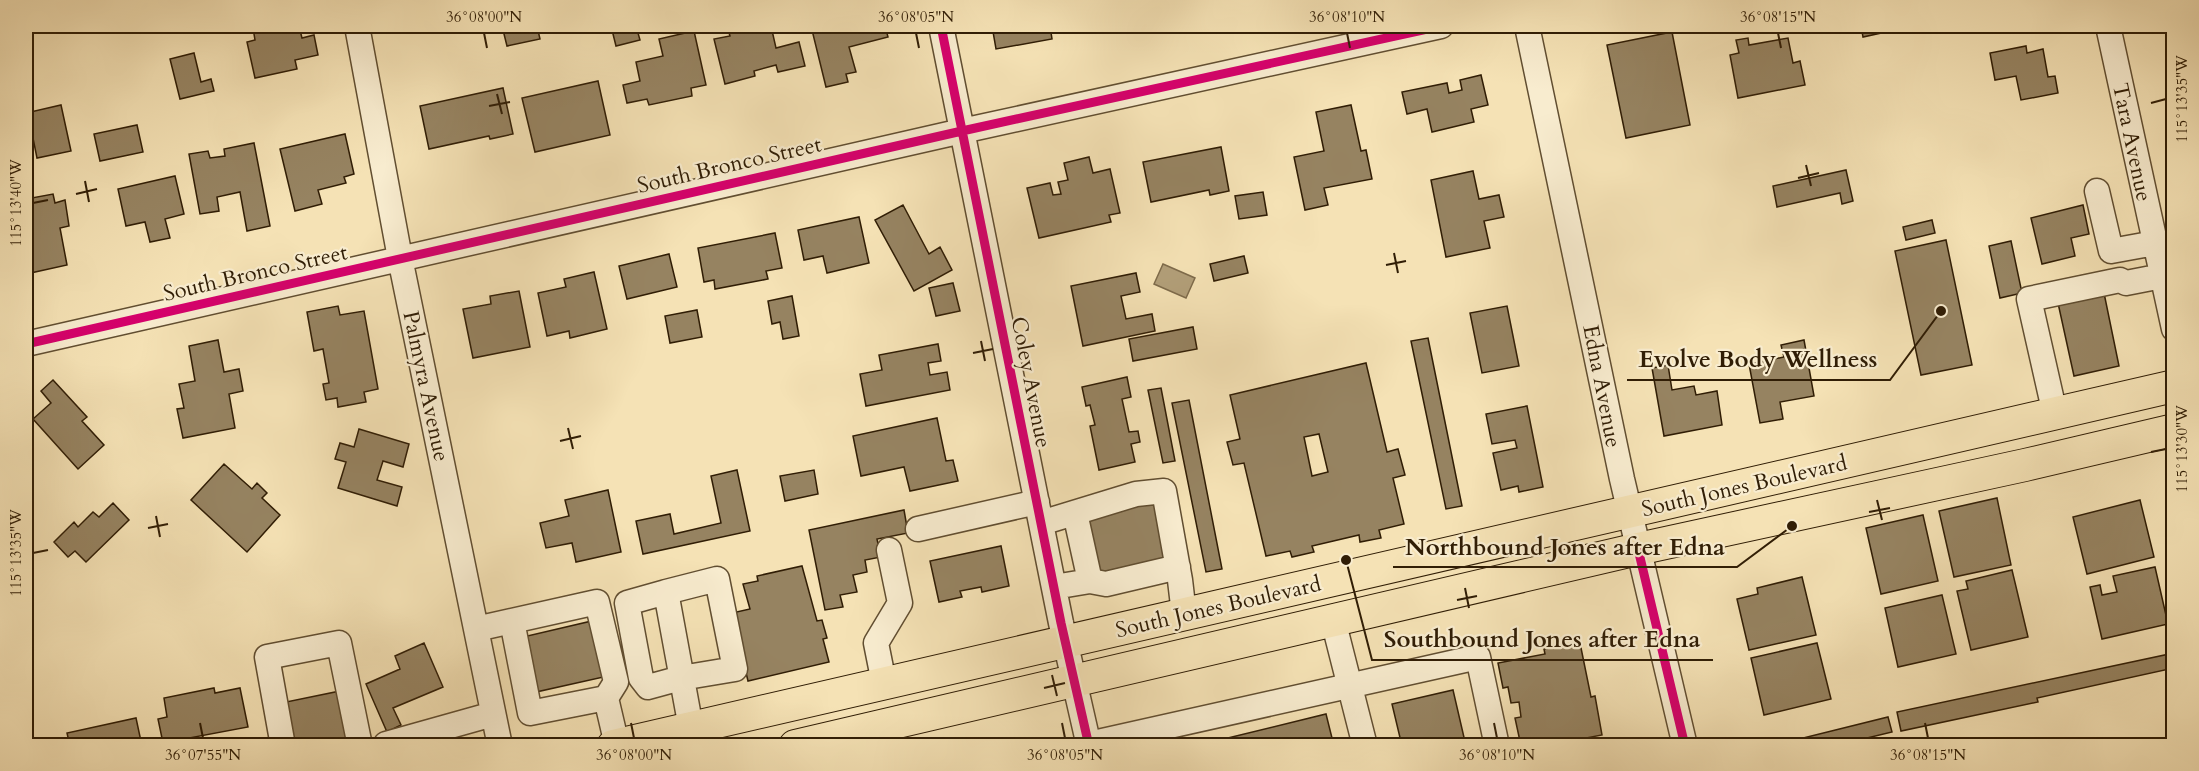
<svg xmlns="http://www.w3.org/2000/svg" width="2199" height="771" viewBox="0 0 2199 771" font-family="Cardo,serif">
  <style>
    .water { fill: #b29f79; stroke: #7e6b4b; stroke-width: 1.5 }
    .building { fill: #968361; stroke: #301d05; stroke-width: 1.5; fill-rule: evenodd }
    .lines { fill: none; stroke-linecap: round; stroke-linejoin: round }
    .minor-casing { stroke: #614e31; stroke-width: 27 }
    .major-casing { stroke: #301d05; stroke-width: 34 }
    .minor { stroke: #f8eccf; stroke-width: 24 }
    .major { stroke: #f5e2b5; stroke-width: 32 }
    .cycleway-casing { stroke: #f8eccf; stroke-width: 13 }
    .cycleway { stroke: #d6006c; stroke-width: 9 }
    .ticks { fill: none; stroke: #301d05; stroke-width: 2 }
    .labels { text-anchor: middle; stroke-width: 4.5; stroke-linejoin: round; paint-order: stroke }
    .street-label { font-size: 22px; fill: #301d05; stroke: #f8eccf }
    .leader { fill: none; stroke: #301d05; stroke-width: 2 }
    .callout-dot { fill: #301d05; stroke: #f8eccf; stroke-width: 2 }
    .callout-label { font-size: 24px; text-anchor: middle; font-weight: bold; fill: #301d05; stroke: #f8eccf; stroke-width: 4.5; stroke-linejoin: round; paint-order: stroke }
    .neatline { fill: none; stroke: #301d05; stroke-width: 2 }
    .ticks-label { font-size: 15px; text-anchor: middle; fill: #301d05 }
  </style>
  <rect width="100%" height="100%" fill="#f5e2b5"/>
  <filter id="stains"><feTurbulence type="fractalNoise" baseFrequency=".00333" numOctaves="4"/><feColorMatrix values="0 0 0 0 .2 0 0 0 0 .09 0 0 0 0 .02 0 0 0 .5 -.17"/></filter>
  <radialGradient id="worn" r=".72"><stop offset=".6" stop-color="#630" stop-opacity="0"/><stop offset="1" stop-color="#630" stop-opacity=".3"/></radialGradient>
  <path class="water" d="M1163,264L1195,278L1186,298L1154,284Z"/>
  <path class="building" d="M264,26H299L302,38L314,35L318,55L295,60L297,69L255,78L247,42L255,40L253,28Z
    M502,26H537L540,39L507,46Z
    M611,26H636L640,40L616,46Z
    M727,26H771L776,48L799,42L805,66L778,72L776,65L754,71L755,76L725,84L714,39L730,36Z
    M811,26H885L888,37L849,47L856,72L846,74L848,82L826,87Z
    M992,26H1050L1052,39L996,49Z
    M1068,26H1097L1069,31Z
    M1861,26H1913L1863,37Z
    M694,31L706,85L691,88L692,96L649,105L647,99L627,103L623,85L640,81L636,62L663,56L659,39Z
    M1672,32L1690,125L1626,138L1607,45Z
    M1748,38L1749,45L1788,38L1793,63L1800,61L1805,85L1738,98L1730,55L1739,53L1736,40Z
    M2026,46L2027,53L2043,49L2048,77L2055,76L2058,93L2021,100L2016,76L1995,80L1990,53Z
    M194,53L201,82L211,79L214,91L180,99L170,59Z
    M1481,75L1488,105L1471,109L1474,122L1432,132L1427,109L1407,114L1402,92L1447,83L1449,93L1462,90L1460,80Z
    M598,81L610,135L535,152L522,98Z
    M503,88L513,134L490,139L489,136L429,149L420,106Z
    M61,105L71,151L37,158L32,133L26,134V113Z
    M1351,105L1361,151L1366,150L1372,179L1324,188L1328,205L1305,210L1294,157L1324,151L1316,112Z
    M137,125L143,152L100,161L94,134Z
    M345,134L354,174L344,177L346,183L318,190L322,204L295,211L280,149Z
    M254,143L270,226L247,231L240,192L217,197L219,211L200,214L189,154L208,151L210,158L225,156L224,149Z
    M1221,147L1229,191L1210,195L1209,190L1151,202L1143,162Z
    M1089,157L1093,173L1110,169L1120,213L1109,215L1111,222L1039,238L1027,188L1050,183L1053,195L1061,194L1058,182L1068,180L1064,163Z
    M1846,170L1853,201L1842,204L1840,193L1777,207L1773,186Z
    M1473,171L1479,199L1499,195L1504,217L1484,221L1490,248L1446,257L1431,180Z
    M175,176L184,214L165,219L170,238L150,242L145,222L126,226L118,189Z
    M1263,192L1267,215L1239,219L1235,196Z
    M53,194L55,203L65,200L69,226L60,228L67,265L26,274V250H30L26,224V222H30L26,199Z
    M903,205L929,254L940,247L952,270L914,291L875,220Z
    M2083,205L2089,234L2071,238L2075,256L2042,264L2031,218Z
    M859,217L869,263L827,273L823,256L804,260L798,230Z
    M1932,220L1935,233L1906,240L1903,227Z
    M775,233L782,268L766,271L768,279L715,289L714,280L704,282L698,248Z
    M1946,240L1972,365L1921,375L1895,251Z
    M2011,241L2022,293L2000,298L1989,246Z
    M669,254L677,287L627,299L619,266Z
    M1244,256L1248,273L1214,281L1210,264Z
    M594,272L607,329L570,338L569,331L547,336L538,293L566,287L564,279Z
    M1136,273L1140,292L1121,296L1126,319L1152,314L1155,331L1083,346L1071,286Z
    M953,283L960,311L936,316L929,288Z
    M519,291L530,347L473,358L463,309L491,304L490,296Z
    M2104,293L2119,366L2074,376L2058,303Z
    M792,296L799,336L783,339L780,322L772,324L768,301Z
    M338,306L340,315L364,311L378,389L364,392L366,402L338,407L337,398L326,400L323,384L329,383L323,349L314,351L307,312Z
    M1507,306L1519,366L1482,373L1470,313Z
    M697,310L702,337L670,343L665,316Z
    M1193,327L1197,349L1133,361L1129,339Z
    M1428,338L1462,506L1446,509L1411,341Z
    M218,340L224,372L239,369L243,391L229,394L235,428L183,438L177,409L184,408L179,384L195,381L189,346Z
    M1804,340L1814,396L1780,402L1783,419L1760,423L1749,364L1784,357L1781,345Z
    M938,344L941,361L928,363L930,375L947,372L950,390L866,406L860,374L882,370L879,355Z
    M1366,363L1387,452L1398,449L1405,475L1393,478L1404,524L1379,530L1381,538L1360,542L1359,535L1312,546L1314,552L1292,557L1290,551L1266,556L1244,463L1233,465L1227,442L1240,439L1230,395ZM1319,434L1328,472L1312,476L1304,437Z
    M1668,365L1672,390L1694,386L1696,395L1717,391L1722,425L1664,436L1652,368Z
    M1127,377L1131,397L1122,399L1129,432L1138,431L1140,442L1131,444L1135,462L1099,470L1090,426L1095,425L1090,405L1086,406L1082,387Z
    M53,380L87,417L82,421L104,445L78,469L33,419L51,403L41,391Z
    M1161,388L1175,461L1163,463L1148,390Z
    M1189,400L1222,569L1206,572L1172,403Z
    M1527,406L1543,487L1519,492L1518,486L1501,490L1493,453L1517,448L1515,440L1492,444L1486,414Z
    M937,418L946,461L953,460L958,481L910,491L904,467L861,476L853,436Z
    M359,429L409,444L403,467L383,461L377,480L402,487L397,506L338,488L346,462L335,459L340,443L354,447Z
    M224,464L252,489L257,483L267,493L262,498L280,515L247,552L191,500Z
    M737,470L750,531L643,554L636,521L670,514L674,534L721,523L711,476Z
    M814,470L818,494L785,501L780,476Z
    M608,490L621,552L576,562L572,543L546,548L540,523L569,516L565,500Z
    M1997,498L2011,565L1954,577L1939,511Z
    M2140,500L2154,557L2087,574L2073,517Z
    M1156,502L1168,558L1095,574L1083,517Z
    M113,503L129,520L86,562L75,551L68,557L54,542L74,522L78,527L93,512L99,517Z
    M904,510L908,533L877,539L881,557L865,560L867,572L853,575L857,592L840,595L843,607L825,610L809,530Z
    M1923,515L1938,581L1881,594L1866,528Z
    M1001,546L1009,586L982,592L981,587L960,591L962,597L939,602L930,561Z
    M802,566L817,621L822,620L827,638L823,639L829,662L748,681L732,613L750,609L743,584L758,581L757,576Z
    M2155,567L2168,624L2102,639L2090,587L2100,585L2102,595L2117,592L2113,576Z
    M2012,570L2028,637L1971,650L1957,591L1968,589L1966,581Z
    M1802,577L1816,635L1749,650L1737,599L1758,594L1757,588Z
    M1942,595L1956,654L1898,667L1885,608Z
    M596,620L608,676L536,692L523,637Z
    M424,643L443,687L393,708L401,725L387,732L366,684L400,669L395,656Z
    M1580,643L1591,697L1595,696L1602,735L1565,742L1566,746H1521L1515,718L1521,717L1519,702L1511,703L1508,687L1503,688L1498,663L1545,654L1544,649Z
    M1817,643L1831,699L1764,715L1751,658Z
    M2174,653V668L2037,698L2038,702L1901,731L1897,712Z
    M214,688L215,693L240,688L248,727L163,743L158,719L167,717L164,698Z
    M345,690L356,746H294L286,702Z
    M1453,690L1466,746H1402L1392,704Z
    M1326,714L1334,746H1195Z
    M1888,717L1892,732L1834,746H1771Z
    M136,718L142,746H70L67,733Z"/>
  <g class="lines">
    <defs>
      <path id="minor" d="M357,26L400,258L500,746
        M941,26L1061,623L1089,746
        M1527,26L1622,479L1685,746
        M2108,26L2174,329
        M2097,191L2111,251L2155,243
        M26,344L962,131L1441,26
        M2055,414L2029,299L2120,280L2126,283L2162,276
        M1075,513L1090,581
        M1041,523L1136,494L1164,491L1180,580L1184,614
        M918,529L1037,502
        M1054,587L1090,581L1106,584L1178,567
        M666,592L627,603L641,678L648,687L681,678L735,669L717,579L666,592L691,728
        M1333,620L1365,746
        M512,621L530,713L606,698
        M476,629L597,602L616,682L606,698L617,745
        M884,683L876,643L900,603L889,550
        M1089,744L1478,657L1497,746
        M283,746L267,657L339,643L360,746
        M387,746L386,744L493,714"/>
      <path id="major" d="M613,746L2174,386
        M795,746L1638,549L2025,465L2174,430"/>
    </defs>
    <use href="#minor" class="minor-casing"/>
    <use href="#major" class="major-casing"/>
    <use href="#minor" class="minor"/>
    <use href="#major" class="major"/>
    <defs>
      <path id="cycleway" d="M941,26L1061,623L1089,746
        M26,344L962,131L1441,26
        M1638,549L1685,746"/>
    </defs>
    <use href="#cycleway" class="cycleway-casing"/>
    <use href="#cycleway" class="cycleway"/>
  </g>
  <path class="ticks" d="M484,33L487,48M916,33L919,48M1347,33L1350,48M1778,33L1781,48M497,94L502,114M2151,103L2166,99M489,106L510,102M1806,165L1811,186M1798,178L1819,173M85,181L89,202M76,194L97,189M33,203L48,200M1394,253L1398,273M1386,265L1406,261M981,341L985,361M973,353L993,349M568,428L573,449M560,441L581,436M2151,452L2166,449M1877,500L1882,520M1869,512L1890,508M156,516L160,537M148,528L168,524M33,553L48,550M1465,588L1469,608M1457,600L1477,596M1052,675L1057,696M1044,688L1065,683M200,723L203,738M631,723L634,738M1062,723L1065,738M1494,723L1497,738M1925,723L1928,738"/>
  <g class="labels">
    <g class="street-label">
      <text transform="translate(2133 142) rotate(78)" y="8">Tara Avenue</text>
      <text transform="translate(729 164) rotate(-13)" y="8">South Bronco Street</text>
      <text transform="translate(255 272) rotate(-13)" y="8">South Bronco Street</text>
      <text transform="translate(1032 382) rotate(79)" y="8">Coley Avenue</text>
      <text transform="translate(427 386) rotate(78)" y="8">Palmyra Avenue</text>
      <text transform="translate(1603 386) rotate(79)" y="8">Edna Avenue</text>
      <text transform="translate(1744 485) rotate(-13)" y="8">South Jones Boulevard</text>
      <text transform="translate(1218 606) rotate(-13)" y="8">South Jones Boulevard</text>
    </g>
  </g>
  <path class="leader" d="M1941 311L1890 380H1627M1792 526L1737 567H1393M1346 560L1372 660H1713"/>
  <g class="callout-dot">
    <circle cx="1941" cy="311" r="6"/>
    <circle cx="1792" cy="526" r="6"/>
    <circle cx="1346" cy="560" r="6"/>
  </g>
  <g class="callout-label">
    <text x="1758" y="367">Evolve Body Wellness</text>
    <text x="1565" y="555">Northbound Jones after Edna</text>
    <text x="1542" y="647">Southbound Jones after Edna</text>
  </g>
  <rect width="2199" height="771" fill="none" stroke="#f5e2b5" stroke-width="66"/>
  <rect x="33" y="33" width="2133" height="705" class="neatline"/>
  <g class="ticks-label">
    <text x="484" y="22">36°08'00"N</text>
    <text x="916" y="22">36°08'05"N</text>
    <text x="1347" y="22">36°08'10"N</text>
    <text x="1778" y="22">36°08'15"N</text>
    <text transform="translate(2182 99) rotate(-90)" y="5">115°13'35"W</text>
    <text transform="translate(16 203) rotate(-90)" y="5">115°13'40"W</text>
    <text transform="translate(2182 449) rotate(-90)" y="5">115°13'30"W</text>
    <text transform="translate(16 553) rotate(-90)" y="5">115°13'35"W</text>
    <text x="203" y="760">36°07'55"N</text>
    <text x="634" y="760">36°08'00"N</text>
    <text x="1065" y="760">36°08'05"N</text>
    <text x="1497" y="760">36°08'10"N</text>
    <text x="1928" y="760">36°08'15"N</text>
  </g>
  <rect width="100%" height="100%" filter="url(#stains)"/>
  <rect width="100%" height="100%" fill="url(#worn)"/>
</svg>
